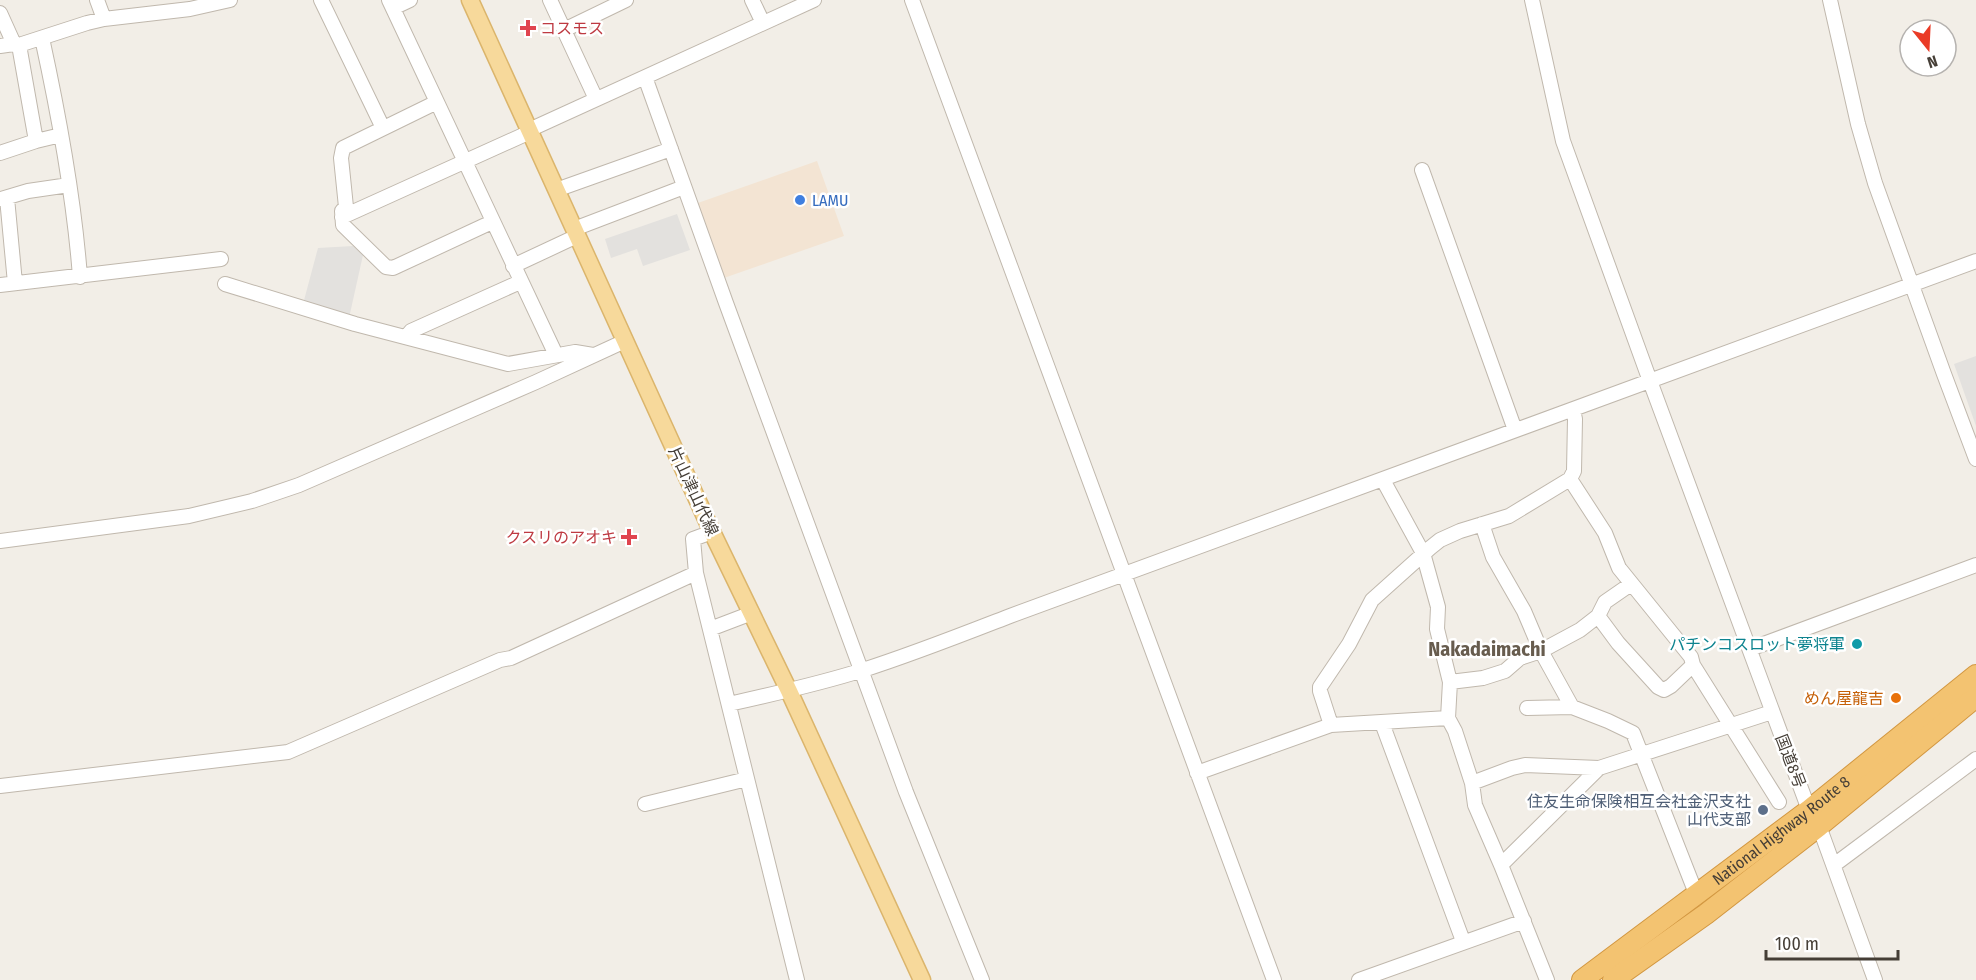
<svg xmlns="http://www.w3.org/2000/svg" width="1976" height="980" viewBox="0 0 1976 980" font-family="'Fira Sans Condensed','Noto Sans JP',sans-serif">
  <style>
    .commercial { fill: #f3e4d3 }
    .parking { fill: #e3e1de }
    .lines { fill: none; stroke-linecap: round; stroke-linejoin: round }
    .minor-casing { stroke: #c0b8ad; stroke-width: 16 }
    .major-casing { stroke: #dbb56c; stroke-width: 19 }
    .highway-casing { stroke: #d29741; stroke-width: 22 }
    .minor { stroke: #fff; stroke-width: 14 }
    .major { stroke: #f7d99b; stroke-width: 16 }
    .highway { stroke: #f3c371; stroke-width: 20 }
    .health-dot { fill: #e0444e; stroke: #fff; stroke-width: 2 }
    .shop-dot { fill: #3f7fe0; stroke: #fff; stroke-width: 2 }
    .culture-dot { fill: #0f9aa8; stroke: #fff; stroke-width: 2 }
    .food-dot { fill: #e8710a; stroke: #fff; stroke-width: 2 }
    .service-dot { fill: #5c6f8a; stroke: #fff; stroke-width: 2 }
    .labels { text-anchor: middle; stroke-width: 5; stroke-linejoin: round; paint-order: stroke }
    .health-label { font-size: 16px; fill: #be3a42; stroke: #fff; text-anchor: start }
    .shop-label { font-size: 16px; fill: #366cbe; stroke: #fff; text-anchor: start }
    .street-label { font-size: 16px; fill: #453e36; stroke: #fff }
    .culture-label { font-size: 16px; fill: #0d838f; stroke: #fff; text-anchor: end }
    .food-label { font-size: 16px; fill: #c56008; stroke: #fff; text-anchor: end }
    .service-label { font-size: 16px; fill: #4e5e75; stroke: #fff; text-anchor: end }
    .quarter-label { font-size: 20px; font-weight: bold; fill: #675c4e; stroke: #fff }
  </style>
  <rect width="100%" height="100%" fill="#f2eee7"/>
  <path class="commercial" d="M817,161L844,236L721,279L695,204Z"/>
  <path class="parking" d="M677,214L690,250L643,266L637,249L611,258L605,239Z
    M353,246L363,255L349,318L303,304L318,248Z
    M1976,356V426L1954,364Z"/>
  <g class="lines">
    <defs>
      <path id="minor" d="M97,0L104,19
        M321,0L383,128
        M389,0L556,355
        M550,0L596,99
        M752,0L763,23
        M912,0C1035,326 1152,654 1274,980
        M1532,0L1563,141L1650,381L1809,810
        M1830,0L1858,124L1875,183L1944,374L1976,459
        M393,8L410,0
        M0,13L14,44
        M564,30L626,0
        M42,38C59,116 74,196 80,277
        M19,45L36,141
        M0,46L14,44L19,45L87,23L104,19L190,9L230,0
        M645,77L726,303L906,792L982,980
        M437,102L343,148L341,158L346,207L342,211L343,225L386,267L393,268L492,222
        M529,130L814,0
        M0,153L36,141L61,135
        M1422,170L1515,430
        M556,190L671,149
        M7,198L15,283
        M1,199L28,191L69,185
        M342,217L530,132
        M574,229L684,187
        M513,266L577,236
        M225,284L355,324L508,364L575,352L593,355
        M0,285L221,259
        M406,337L411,331L520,282
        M1570,479L1605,533L1619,568L1691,657L1693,665L1779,802
        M1383,480L1423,553L1438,607L1437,629L1450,682L1448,718L1455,731L1472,783L1475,805L1501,865L1547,980
        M1482,524L1493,557L1524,611L1541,651L1572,707L1608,721L1633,733L1697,896
        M712,532L693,539L696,573L797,980
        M0,541L189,516L252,501L299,485L536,382L625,341
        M1598,616L1618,643L1658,687L1664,690L1671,686L1693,665
        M710,629L752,613
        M1750,649L1976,565
        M1450,682L1483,678L1505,671L1520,658L1541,651L1580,630L1598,616L1605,602L1631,584
        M729,704C774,694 819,684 863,670C913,654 961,635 1010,616L1976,261
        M1527,708L1572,707
        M1382,723L1463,941
        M1331,725L1320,691V687L1349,644L1372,600L1430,548L1440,540L1460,531L1509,516L1570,479L1574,471L1575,419L1573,410
        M1197,773L1331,725L1448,718
        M1472,783L1512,768L1525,765L1599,768
        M0,786L288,752L500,660L511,658L696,573
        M645,804L747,779
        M1819,826L1875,980
        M1501,865L1599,768L1772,712
        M1834,865L1976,759
        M1359,980L1524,921"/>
      <path id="major" d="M470,0L712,532L789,691L922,980"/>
      <g id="highway">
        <path id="s1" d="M1582,980L1809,810L1976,675"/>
        <path d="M1613,980L1706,914L1819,826L1976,697"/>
      </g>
    </defs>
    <use href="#minor" class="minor-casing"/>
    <use href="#major" class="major-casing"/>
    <use href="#highway" class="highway-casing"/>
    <use href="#minor" class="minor"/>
    <use href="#major" class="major"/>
    <use href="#highway" class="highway"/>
  </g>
  <g class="health-dot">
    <path d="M525 19h6v6h6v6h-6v6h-6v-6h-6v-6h6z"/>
    <path d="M626 528h6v6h6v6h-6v6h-6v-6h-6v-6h6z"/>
  </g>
  <circle class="shop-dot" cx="800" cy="200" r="6"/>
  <circle class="culture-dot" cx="1857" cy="644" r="6"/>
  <circle class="food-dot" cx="1896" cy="698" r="6"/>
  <circle class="service-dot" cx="1763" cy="810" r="6"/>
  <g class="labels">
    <g class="health-label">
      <text x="540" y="34">コスモス</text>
      <text x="617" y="543" text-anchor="end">クスリのアオキ</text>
    </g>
    <g class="shop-label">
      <text x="812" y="206">LAMU</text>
    </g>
    <g class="street-label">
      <text transform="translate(694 491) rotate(65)" y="6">片山津山代線</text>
      <text transform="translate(1791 761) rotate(69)" y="6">国道8号</text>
      <text dy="6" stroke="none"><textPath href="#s1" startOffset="249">National Highway Route 8</textPath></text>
    </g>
    <g class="culture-label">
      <text x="1845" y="650">パチンコスロット夢将軍</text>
    </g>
    <g class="food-label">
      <text x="1884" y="704">めん屋龍吉</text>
    </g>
    <g class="service-label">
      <text x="1751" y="807">住友生命保険相互会社金沢支社<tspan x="1751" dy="18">山代支部</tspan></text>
    </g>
    <g class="quarter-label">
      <text x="1487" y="656">Nakadaimachi</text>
    </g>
  </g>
  <g transform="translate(1928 48) rotate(162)"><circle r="28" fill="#ffffff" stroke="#b5b2af" stroke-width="1.5"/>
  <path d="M0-4.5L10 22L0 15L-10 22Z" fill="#ea3b26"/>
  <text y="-9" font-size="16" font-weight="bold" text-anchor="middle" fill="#453e36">N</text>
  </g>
  <path d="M1766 950v9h132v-9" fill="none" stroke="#453e36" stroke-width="3"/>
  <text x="1775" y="950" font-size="18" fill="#453e36" stroke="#ffffff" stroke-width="4.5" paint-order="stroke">100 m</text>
</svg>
